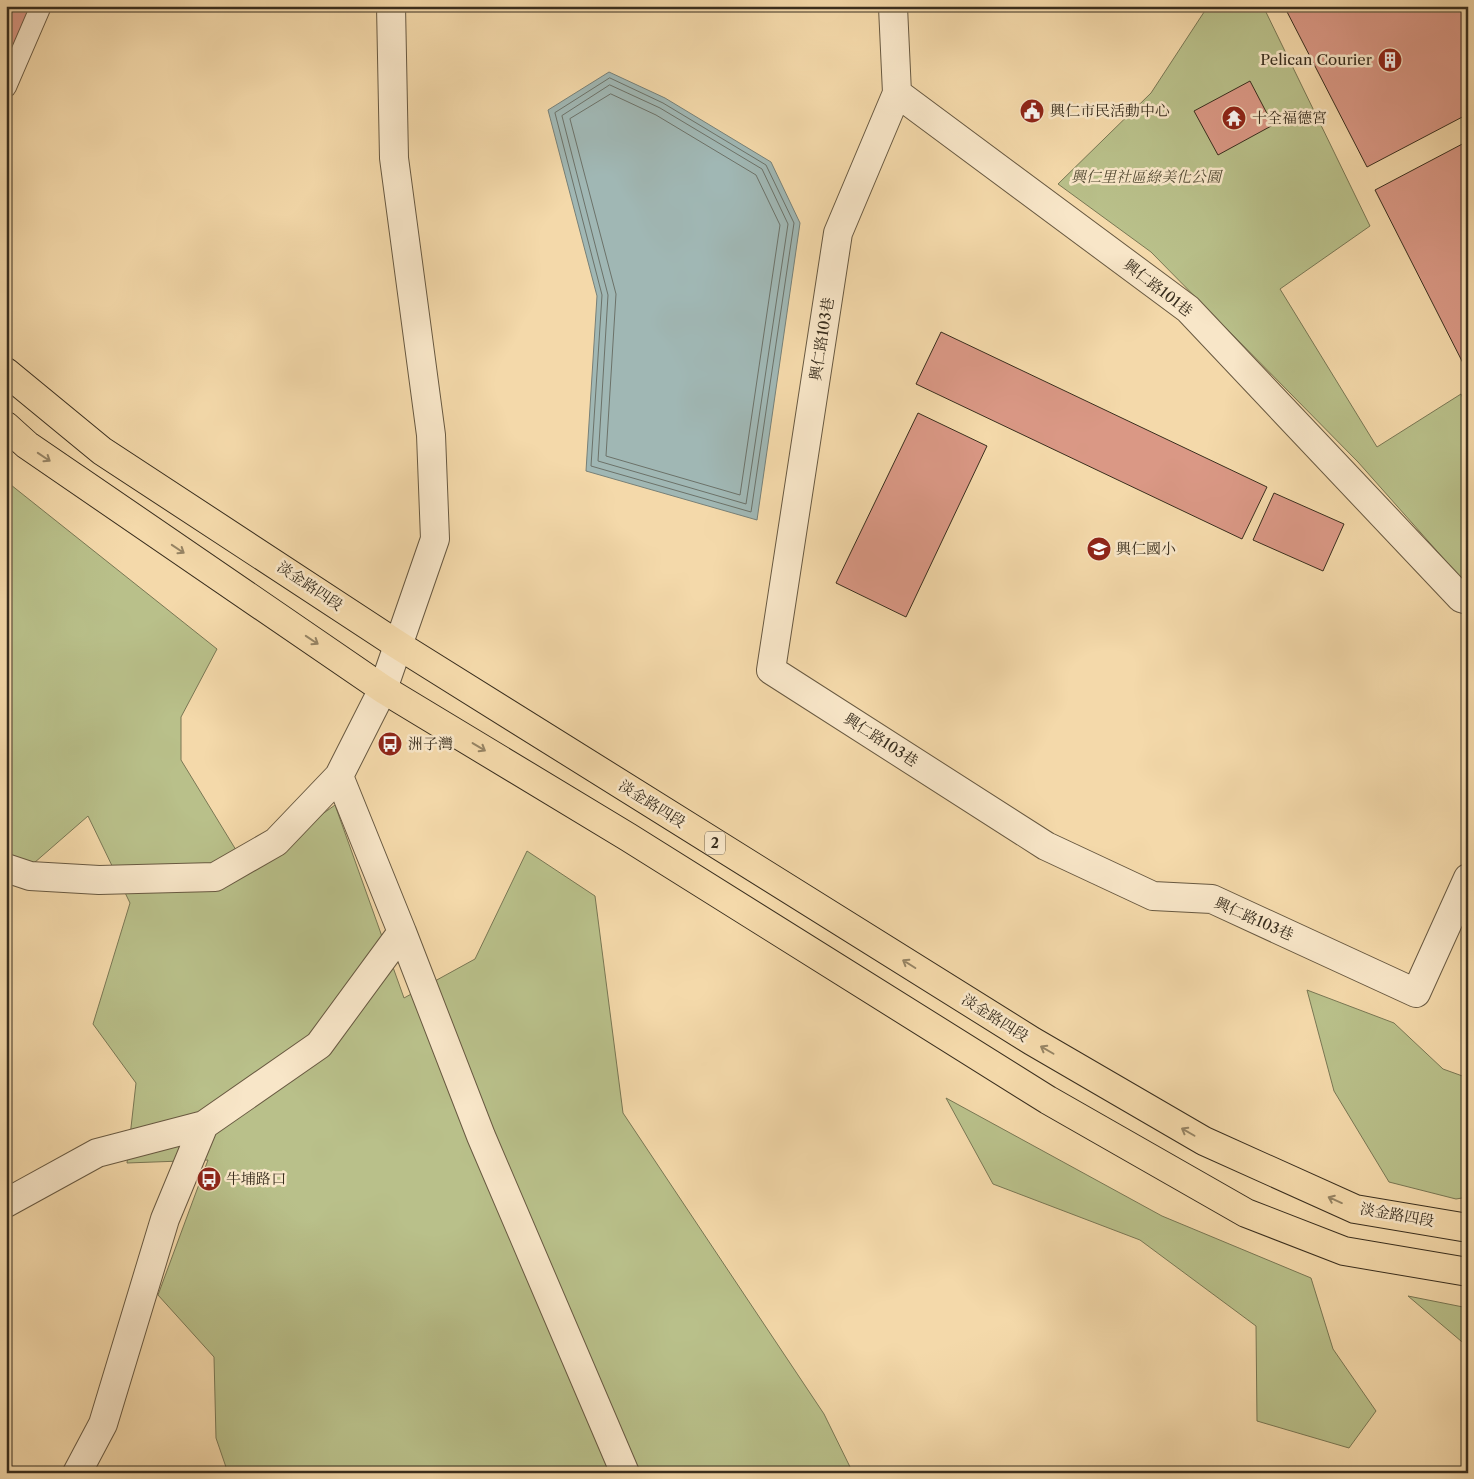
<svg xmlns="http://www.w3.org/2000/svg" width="1474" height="1479" viewBox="0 0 1474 1479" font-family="'Libre Caslon Text','Noto Serif TC',serif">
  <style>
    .green { fill: #b9c08a; stroke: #797754 }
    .water { fill: #a0b7b4; stroke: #778078 }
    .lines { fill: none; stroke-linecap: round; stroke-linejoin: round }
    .shore { stroke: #6c7269; stroke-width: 1 }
    .building { fill: #da9885; stroke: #392e1e }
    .service-casing { stroke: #685941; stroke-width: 22 }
    .minor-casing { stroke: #685941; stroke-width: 30 }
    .primary-casing { stroke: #392e1e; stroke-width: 30 }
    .service { stroke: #f8e6c8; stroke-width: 20 }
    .minor { stroke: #f8e6c8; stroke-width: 28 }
    .primary { stroke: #f4d9aa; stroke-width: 28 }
    .oneway { stroke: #968464 }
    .labels { text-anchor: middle; stroke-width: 5; stroke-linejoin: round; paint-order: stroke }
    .shield { fill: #f8e6c8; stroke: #726551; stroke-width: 1 }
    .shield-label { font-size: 14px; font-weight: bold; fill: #392e1e }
    .poi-label { font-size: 15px; fill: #392e1e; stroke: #f8e6c8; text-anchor: start }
    .park-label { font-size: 15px; font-style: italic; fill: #534b34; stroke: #f8e6c8 }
    .street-label { font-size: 15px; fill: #392e1e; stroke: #f8e6c8 }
  </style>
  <rect width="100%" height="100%" fill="#f4d9aa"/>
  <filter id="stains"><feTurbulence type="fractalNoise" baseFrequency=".004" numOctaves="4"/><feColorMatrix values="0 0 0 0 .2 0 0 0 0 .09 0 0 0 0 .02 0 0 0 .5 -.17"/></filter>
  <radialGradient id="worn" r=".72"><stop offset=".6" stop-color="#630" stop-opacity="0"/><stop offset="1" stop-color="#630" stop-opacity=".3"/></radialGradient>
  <path class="green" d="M1208,6H1263L1370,226L1280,289L1377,447L1461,394L1468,409V586L1358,462L1151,252L1058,184L1151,93Z
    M6,481L217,649L181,717V760L247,868L335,805L404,998L475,959L527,851L595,896L623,1113L824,1414L853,1473H228L216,1438L214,1357L158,1295L208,1160L127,1163L136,1083L93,1024L130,903L88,816L34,863L6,855Z
    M1307,990L1394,1023L1443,1069L1468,1078V1197L1456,1199L1389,1182L1334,1091Z
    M946,1098L1162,1216L1311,1278L1333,1349L1376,1411L1349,1448L1257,1421L1256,1326L1140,1240L993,1184Z
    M1408,1296L1468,1308V1347Z"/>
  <path class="water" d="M609,72L665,98L771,162L800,223L757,520L586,471L597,296L548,110Z"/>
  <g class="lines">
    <path class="shore" d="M610,78L663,103L766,165L794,223L751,512L591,466L602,295L555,113Z
      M610,85L660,108L762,169L788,224L746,504L598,461L608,295L562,116Z
      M611,94L656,115L756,175L780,225L740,495L606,456L616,294L570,119Z"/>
  </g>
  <path class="building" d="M6,6H31L8,57L6,56Z
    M1284,6H1468V114L1367,167Z
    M1250,81L1273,125L1218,155L1194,111Z
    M1468,141V366L1465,367L1375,190Z
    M941,332L1267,487L1242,539L916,384Z
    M918,413L987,446L906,617L836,583Z
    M1274,493L1344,524L1323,571L1253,540Z"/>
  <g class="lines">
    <defs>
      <path id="service" d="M6,87L41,6"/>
      <path id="minor" d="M893,7L897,93L1188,309L1461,598L1468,600
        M897,93L838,233L771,670L1046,846L1153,896L1212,899L1416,993L1468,878
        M6,868L30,876L99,880L215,877L276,842L339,776
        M402,932L481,1136L625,1473
        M6,1203L97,1153L204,1125
        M77,1473L103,1424L165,1219L204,1125L319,1045L402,932L339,776L383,689L435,539L431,435L394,158L391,6"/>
      <path id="primary" d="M6,372L102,451L398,645L1032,1041L1204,1141L1355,1209L1468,1228
        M6,426L27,445L383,689L628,837L1048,1100L1246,1213L1344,1251L1468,1272"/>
    </defs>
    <use href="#service" class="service-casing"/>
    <use href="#minor" class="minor-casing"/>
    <use href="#primary" class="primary-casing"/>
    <use href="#service" class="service"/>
    <use href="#minor" class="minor"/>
    <use href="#primary" class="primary"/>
  </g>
  <defs><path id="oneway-shaft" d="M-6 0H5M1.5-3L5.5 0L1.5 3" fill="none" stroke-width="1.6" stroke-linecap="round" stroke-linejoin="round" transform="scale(1.25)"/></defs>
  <g class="oneway">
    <use href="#oneway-shaft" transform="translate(44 457) rotate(34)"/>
    <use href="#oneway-shaft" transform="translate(178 549) rotate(34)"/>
    <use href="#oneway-shaft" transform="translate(312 640) rotate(34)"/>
    <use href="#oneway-shaft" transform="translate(479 747) rotate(31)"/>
    <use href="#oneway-shaft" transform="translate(909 964) rotate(-148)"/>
    <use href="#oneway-shaft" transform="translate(1047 1050) rotate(-150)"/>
    <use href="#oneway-shaft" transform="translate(1188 1132) rotate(-150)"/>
    <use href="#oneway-shaft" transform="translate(1335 1200) rotate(-156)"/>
  </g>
  <defs>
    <symbol id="building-disc" viewBox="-11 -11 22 22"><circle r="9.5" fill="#8f2418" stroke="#f8e6c8"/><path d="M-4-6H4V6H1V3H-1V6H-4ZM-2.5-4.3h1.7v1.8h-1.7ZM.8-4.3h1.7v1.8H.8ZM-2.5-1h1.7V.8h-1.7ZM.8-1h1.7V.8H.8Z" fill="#fff"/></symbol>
    <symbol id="civic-disc" viewBox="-11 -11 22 22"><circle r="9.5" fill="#8f2418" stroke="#f8e6c8"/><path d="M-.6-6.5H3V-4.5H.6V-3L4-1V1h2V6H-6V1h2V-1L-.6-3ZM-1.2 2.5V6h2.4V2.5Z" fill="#fff"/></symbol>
    <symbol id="temple-disc" viewBox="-11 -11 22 22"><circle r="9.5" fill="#8f2418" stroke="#f8e6c8"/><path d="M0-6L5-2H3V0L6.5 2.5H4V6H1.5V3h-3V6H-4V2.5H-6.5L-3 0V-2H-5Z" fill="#fff"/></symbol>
    <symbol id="school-disc" viewBox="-11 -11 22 22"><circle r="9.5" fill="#8f2418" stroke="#f8e6c8"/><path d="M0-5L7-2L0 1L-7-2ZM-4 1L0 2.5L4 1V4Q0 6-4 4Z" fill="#fff"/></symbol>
    <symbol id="bus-disc" viewBox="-11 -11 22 22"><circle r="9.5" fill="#8f2418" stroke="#f8e6c8"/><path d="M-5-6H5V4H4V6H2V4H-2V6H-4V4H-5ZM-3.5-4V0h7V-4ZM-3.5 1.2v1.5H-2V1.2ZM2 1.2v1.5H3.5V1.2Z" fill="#fff"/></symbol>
  </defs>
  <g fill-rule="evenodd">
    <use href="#building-disc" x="1376" y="46" width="28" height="28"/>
    <use href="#civic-disc" x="1018" y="97" width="28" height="28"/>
    <use href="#temple-disc" x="1220" y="104" width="28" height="28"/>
    <use href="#school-disc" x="1085" y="535" width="28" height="28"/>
    <use href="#bus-disc" x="376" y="730" width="28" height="28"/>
    <use href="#bus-disc" x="195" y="1165" width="28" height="28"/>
  </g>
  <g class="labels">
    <rect class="shield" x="705" y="831.5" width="20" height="23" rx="4"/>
    <g class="shield-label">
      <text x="715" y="848">2</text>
    </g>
    <g class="poi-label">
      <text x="1372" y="65" text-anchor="end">Pelican Courier</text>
      <text x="1050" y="116">興仁市民活動中心</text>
      <text x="1252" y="123">十全福德宮</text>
      <text x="1116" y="554">興仁國小</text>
      <text x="408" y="749">洲子灣</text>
      <text x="226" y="1184">牛埔路口</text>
    </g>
    <g class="park-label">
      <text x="1146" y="182">興仁里社區綠美化公園</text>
    </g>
    <g class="street-label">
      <text transform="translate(1158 288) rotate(38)" y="5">興仁路101巷</text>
      <text transform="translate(822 339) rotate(-81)" y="5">興仁路103巷</text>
      <text transform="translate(310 586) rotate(34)" y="5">淡金路四段</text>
      <text transform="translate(881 740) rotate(33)" y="5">興仁路103巷</text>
      <text transform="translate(652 804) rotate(32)" y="5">淡金路四段</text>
      <text transform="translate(1254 919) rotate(24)" y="5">興仁路103巷</text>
      <text transform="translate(995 1018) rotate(32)" y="5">淡金路四段</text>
      <text transform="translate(1397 1215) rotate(10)" y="5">淡金路四段</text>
    </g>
  </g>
  <rect width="1474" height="1479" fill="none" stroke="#f4d9aa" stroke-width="25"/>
  <rect x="8" y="8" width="1459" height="1464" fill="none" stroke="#392e1e" stroke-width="2.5"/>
  <rect x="12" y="12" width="1449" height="1454" fill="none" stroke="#392e1e"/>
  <rect width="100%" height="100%" filter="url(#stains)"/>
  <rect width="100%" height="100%" fill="url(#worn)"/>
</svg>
